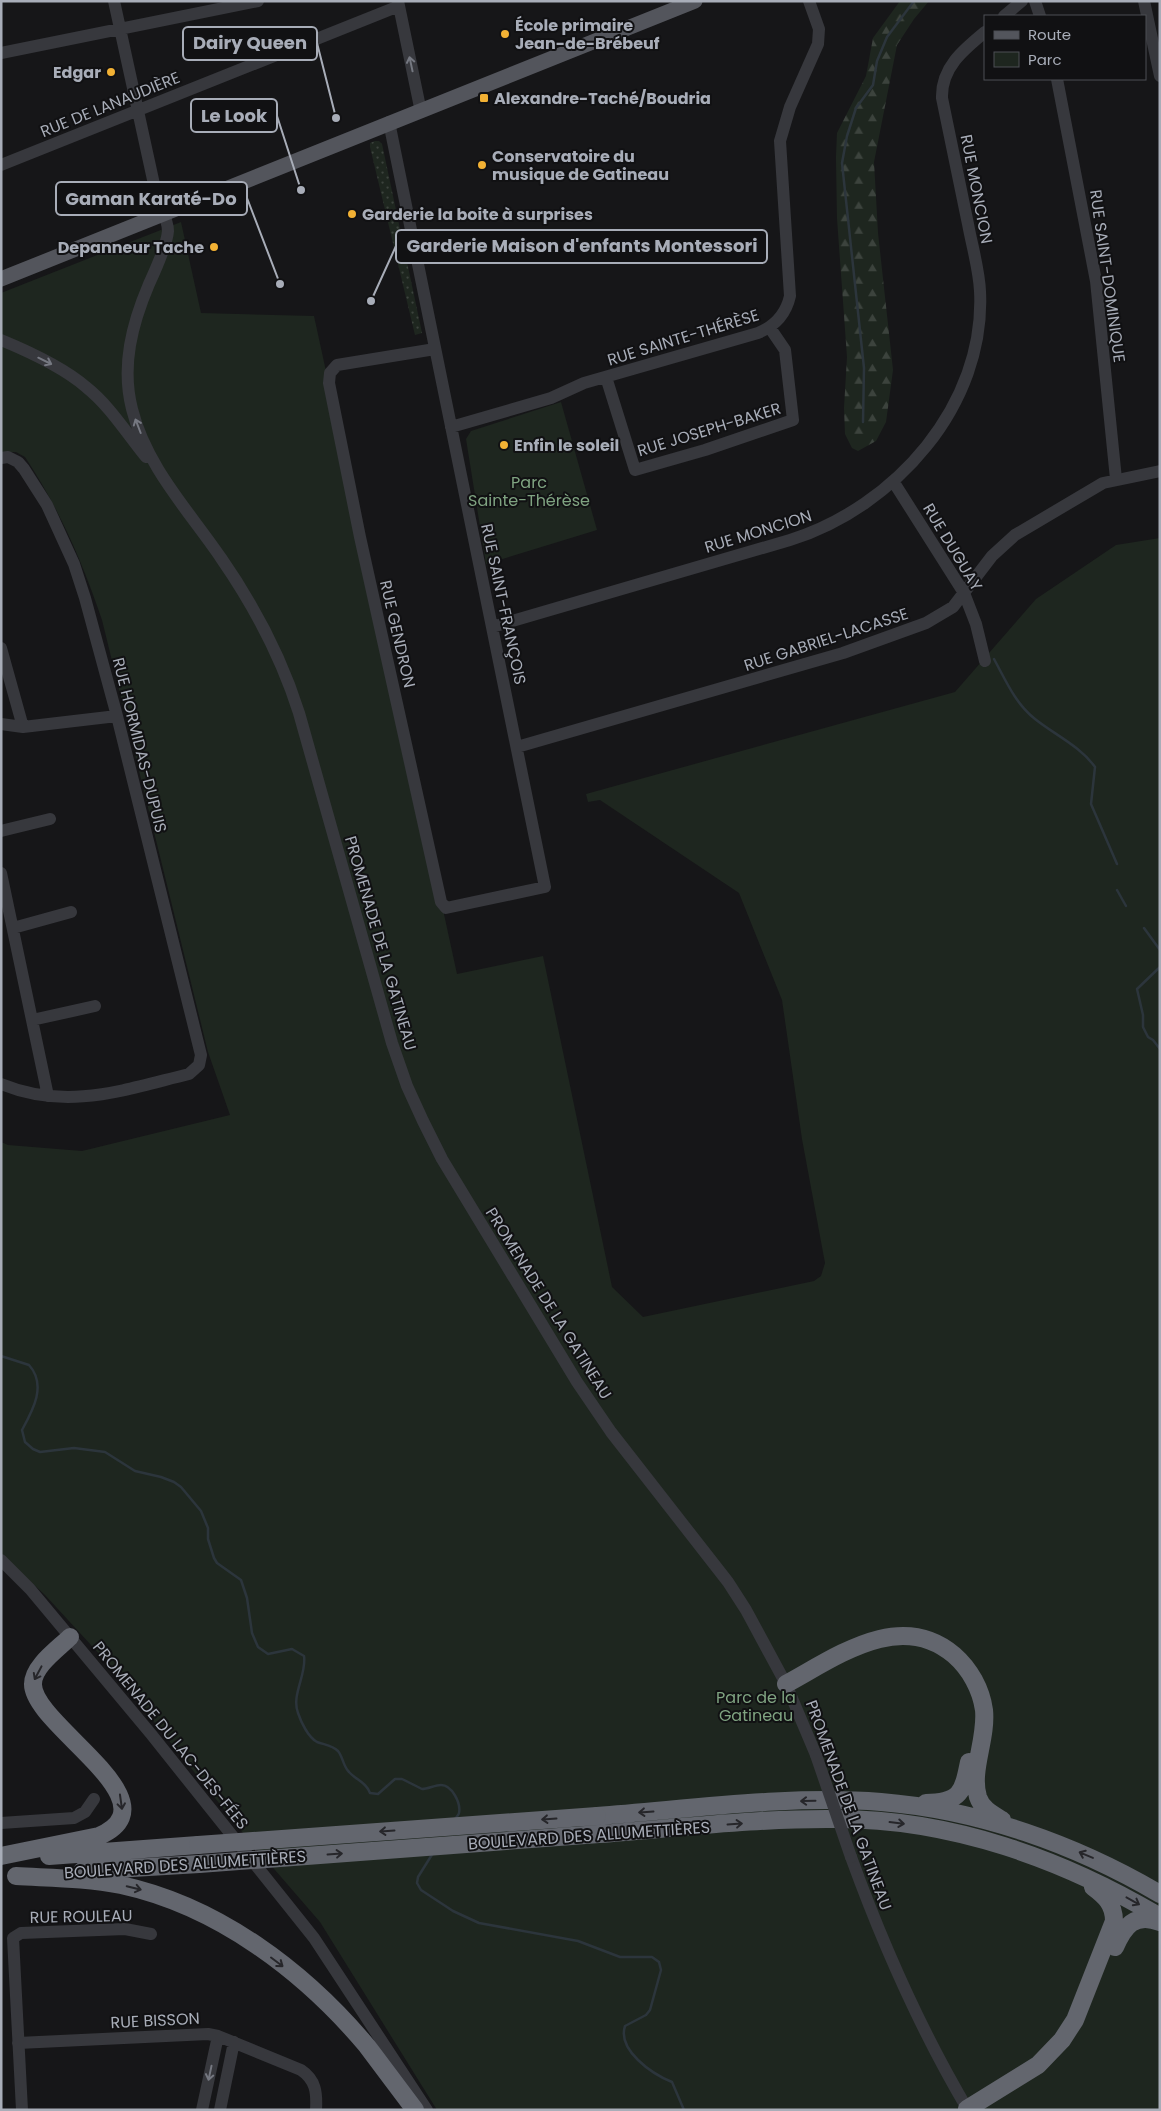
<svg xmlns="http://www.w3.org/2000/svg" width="1161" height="2111" viewBox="0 0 1161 2111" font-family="Poppins,sans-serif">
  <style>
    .grass { fill: url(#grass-dots) }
    .forest { fill: url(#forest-firs) }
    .park { fill: #1e261f }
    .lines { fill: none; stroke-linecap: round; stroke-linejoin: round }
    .stream { stroke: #2c353c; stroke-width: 2.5 }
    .minor { stroke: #37383d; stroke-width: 12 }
    .major { stroke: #53555c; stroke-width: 15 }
    .highway { stroke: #63666e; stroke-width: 18 }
    .minor-bridge { stroke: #37383d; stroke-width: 12 }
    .highway-bridge { stroke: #63666e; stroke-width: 18 }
    .oneway { stroke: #757881 }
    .oneway2 { stroke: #26262a }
    .poi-dot { fill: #f2b134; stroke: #111113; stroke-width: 2 }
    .labels { text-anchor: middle; stroke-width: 4; stroke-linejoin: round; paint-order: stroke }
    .poi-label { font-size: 16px; font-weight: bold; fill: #a8adb8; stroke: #111113; text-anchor: start }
    .street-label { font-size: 16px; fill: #a8adb8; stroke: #111113 }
    .park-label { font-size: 16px; fill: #7fa381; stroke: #111113 }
    .leader { fill: none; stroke: #a8adb8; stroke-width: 2 }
    .callout-dot { fill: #a8adb8; stroke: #111113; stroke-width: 2 }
    .callout { fill: #111113; stroke: #a8adb8; stroke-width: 2 }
    .callout-label { font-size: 18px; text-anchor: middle; font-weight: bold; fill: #a8adb8 }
  </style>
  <defs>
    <pattern id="grass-dots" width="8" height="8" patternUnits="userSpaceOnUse" patternTransform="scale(1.25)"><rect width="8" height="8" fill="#1e261f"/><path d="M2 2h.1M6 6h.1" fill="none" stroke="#3c433d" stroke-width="1.8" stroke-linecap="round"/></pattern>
    <pattern id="forest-firs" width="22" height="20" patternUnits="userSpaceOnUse" patternTransform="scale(1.25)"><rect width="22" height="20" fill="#1e261f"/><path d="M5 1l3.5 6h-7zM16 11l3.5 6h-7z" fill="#3c433d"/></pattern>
  </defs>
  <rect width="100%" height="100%" fill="#161618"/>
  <path class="grass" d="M375,141H379L382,144L422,333L415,335L370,147V143Z"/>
  <path class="forest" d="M900,1H929L914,19L897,45L874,162L878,233L893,370L886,422L876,441L858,451L852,448L845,434L844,408L847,357L837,218L836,157L837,133L866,76L873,38Z"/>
  <path class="park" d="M181,222L201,313L314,316L457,974L543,956L612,1287L643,1317L814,1281L821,1276L825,1263L802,1139L782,1000L739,893L600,800L588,802L586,794L955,692L1036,599L1116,545L1160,538V2110H437L320,1922L243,1833L102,1657L45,1595L1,1554V1142L8,1145L82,1151L230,1115L208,1052L102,620C82,561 60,510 25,457L16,452H1V293Z
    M561,402L597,530L486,564L466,439L471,431Z"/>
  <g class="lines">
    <path class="stream" d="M863,422L864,368L842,163L847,136L856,108L873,85L877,61L887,37L914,1
      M994,659C1006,681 1015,703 1035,719C1055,735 1080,746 1095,767L1091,804L1117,864
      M1117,890L1126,906
      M1144,928L1160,950
      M1160,967L1137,989L1143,1015V1027L1148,1037L1153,1040L1160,1049
      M1,1356L29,1365C47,1385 33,1410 22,1430L25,1442L33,1449L40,1452L74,1448L105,1452L135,1471L161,1477L174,1482L181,1487L201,1511L208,1528V1539L214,1558L217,1563L241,1580L247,1598L252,1633L258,1647L268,1654L292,1649L304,1656C307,1674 291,1695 298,1713C301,1722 308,1737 317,1742C325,1745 332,1745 338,1751C343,1757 343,1766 349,1772C356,1780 366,1782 370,1793L378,1794L395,1779H402L422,1789C428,1789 435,1785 441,1785C452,1785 461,1803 459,1813C459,1814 456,1818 455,1819
      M433,1853L418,1877L417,1883L421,1890L453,1911L479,1923L578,1941L620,1957H652L659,1962L661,1970L650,2010L646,2015L625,2026C617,2050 652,2074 672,2082L684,2110"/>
    <path class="minor" d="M114,1L157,198C161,208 168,220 168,231C167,245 155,271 149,284C132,324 121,366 132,409C146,466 189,511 221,558C255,607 281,656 299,713L392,1043L407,1086L423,1121L442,1159L577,1382L611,1432L728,1582L746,1610L786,1684L816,1755
      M398,1L421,112
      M1035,1L1040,16
      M1144,1L1160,76
      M1004,16L1022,1
      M1,53L258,1
      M1057,79L1096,281L1116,479
      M389,122L545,887L446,908L441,902L360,537L329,383L330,373L337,365L435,349
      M1,165L399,6
      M1,340C30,352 63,367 86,387C110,406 127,434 146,457
      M606,377L635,470L705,450L793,420L785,350L770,328
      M451,427L551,398L584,383L758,333C775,326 786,314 790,296L780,141L790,107L818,44L819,29L809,1
      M1,458L8,457L18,462L24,469L47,505L74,564L85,598L117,716L201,1055L199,1065L189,1074C123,1090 67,1111 1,1084
      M893,481L964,593L976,624L985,661
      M492,627L790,540C895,507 986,405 980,291C979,269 972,246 968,224C959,182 951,140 942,98C941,68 963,50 985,32
      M1,648L23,727
      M1,724L23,727L117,716
      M517,747L843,653L926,623L953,607L992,556L1015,535L1103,483L1160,471
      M1,831L50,819
      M1,873L48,1096
      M13,928L71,912
      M32,1020L95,1006
      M1,1560L30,1589L151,1734L314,1938L427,2110
      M1,1823L74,1818L85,1812L94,1799
      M851,1857C883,1945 920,2029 968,2110
      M18,2043L208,2034L218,2036L301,2070C316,2080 317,2093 316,2110
      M22,2110L13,1938L21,1933L125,1929L151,1934
      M202,2110L218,2036
      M220,2110L234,2042"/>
    <path class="major" d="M1,279L695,1"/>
    <path class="highway" d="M786,1684C836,1657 900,1609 954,1655C970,1669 981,1689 984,1710C987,1739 970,1771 978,1797C982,1809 992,1814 1002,1820
      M926,1803C961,1802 963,1792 969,1762
      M597,1816C691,1809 788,1795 881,1802C979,1810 1075,1844 1160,1894
      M599,1834C678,1828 758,1818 837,1819C951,1819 1063,1859 1160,1917
      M1,1856L99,1836C178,1802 32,1725 33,1684C33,1666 58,1649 70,1637
      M49,1856L198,1845
      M82,1871L199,1864
      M16,1876C51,1878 87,1878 121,1885C218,1906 304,1971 367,2046C383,2067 399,2089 415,2110
      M1115,1947C1124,1927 1134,1912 1160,1922
      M967,2109L1038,2065L1062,2040L1075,2020L1114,1921C1114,1904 1105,1896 1093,1887"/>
    <path class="minor-bridge" d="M816,1755L851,1857"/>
    <path class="highway-bridge" d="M198,1845L597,1816
      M199,1864L599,1834"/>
  </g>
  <defs><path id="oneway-shaft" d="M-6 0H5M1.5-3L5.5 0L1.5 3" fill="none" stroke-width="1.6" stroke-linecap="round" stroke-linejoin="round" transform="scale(1.25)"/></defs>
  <g class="oneway">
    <use href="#oneway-shaft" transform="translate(411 64) rotate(-102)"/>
    <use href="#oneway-shaft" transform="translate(45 361) rotate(26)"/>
    <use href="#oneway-shaft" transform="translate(138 426) rotate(-111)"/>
    <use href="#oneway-shaft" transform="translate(210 2073) rotate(102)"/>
  </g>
  <g class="oneway2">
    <use href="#oneway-shaft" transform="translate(38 1673) rotate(118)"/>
    <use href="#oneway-shaft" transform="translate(808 1801) rotate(179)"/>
    <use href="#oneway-shaft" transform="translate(121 1802) rotate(82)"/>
    <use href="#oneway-shaft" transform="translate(646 1812) rotate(176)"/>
    <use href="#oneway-shaft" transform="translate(549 1819) rotate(176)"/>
    <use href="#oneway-shaft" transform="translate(897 1823) rotate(7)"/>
    <use href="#oneway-shaft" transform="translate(735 1824) rotate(-4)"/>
    <use href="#oneway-shaft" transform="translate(387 1831) rotate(176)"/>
    <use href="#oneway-shaft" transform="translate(335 1854) rotate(-4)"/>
    <use href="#oneway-shaft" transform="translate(1086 1855) rotate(-157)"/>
    <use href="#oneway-shaft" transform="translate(134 1888) rotate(14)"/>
    <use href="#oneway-shaft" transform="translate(1133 1901) rotate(29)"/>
    <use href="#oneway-shaft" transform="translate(277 1962) rotate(37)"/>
  </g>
  <g class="poi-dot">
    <circle cx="505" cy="34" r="5"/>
    <circle cx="111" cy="72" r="5"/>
    <rect x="479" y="93" width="10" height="10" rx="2.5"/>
    <circle cx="482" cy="165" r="5"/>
    <circle cx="352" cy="214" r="5"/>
    <circle cx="214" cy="247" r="5"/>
    <circle cx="504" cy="445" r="5"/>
  </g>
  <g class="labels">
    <g class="poi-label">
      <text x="515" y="31">École primaire<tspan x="515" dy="18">Jean-de-Brébeuf</tspan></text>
      <text x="101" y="78" text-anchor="end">Edgar</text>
      <text x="494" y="104">Alexandre-Taché/Boudria</text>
      <text x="492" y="162">Conservatoire du<tspan x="492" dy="18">musique de Gatineau</tspan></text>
      <text x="362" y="220">Garderie la boite à surprises</text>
      <text x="204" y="253" text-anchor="end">Depanneur Tache</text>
      <text x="514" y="451">Enfin le soleil</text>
    </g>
    <g class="street-label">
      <text transform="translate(110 104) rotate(-22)" y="6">RUE DE LANAUDIÈRE</text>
      <text transform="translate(977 189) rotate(79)" y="6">RUE MONCION</text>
      <text transform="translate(1108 276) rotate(82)" y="6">RUE SAINT-DOMINIQUE</text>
      <text transform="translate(683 337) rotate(-17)" y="6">RUE SAINTE-THÉRÈSE</text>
      <text transform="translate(709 429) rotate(-17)" y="6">RUE JOSEPH-BAKER</text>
      <text transform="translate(758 531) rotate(-17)" y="6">RUE MONCION</text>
      <text transform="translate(953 547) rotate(59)" y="6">RUE DUGUAY</text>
      <text transform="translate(504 604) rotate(78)" y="6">RUE SAINT-FRANÇOIS</text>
      <text transform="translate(398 634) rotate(77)" y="6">RUE GENDRON</text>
      <text transform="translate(826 639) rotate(-18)" y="6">RUE GABRIEL-LACASSE</text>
      <text transform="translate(140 745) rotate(76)" y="6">RUE HORMIDAS-DUPUIS</text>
      <text transform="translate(381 943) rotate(74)" y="6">PROMENADE DE LA GATINEAU</text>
      <text transform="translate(549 1303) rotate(58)" y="6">PROMENADE DE LA GATINEAU</text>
      <text transform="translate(171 1735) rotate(51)" y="6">PROMENADE DU LAC-DES-FÉES</text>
      <text transform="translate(849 1805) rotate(70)" y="6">PROMENADE DE LA GATINEAU</text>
      <text transform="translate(589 1835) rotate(-4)" y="6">BOULEVARD DES ALLUMETTIÈRES</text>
      <text transform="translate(185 1864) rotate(-4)" y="6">BOULEVARD DES ALLUMETTIÈRES</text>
      <text transform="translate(81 1916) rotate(-1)" y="6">RUE ROULEAU</text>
      <text transform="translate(155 2020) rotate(-3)" y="6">RUE BISSON</text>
    </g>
    <g class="park-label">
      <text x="529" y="488">Parc<tspan x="529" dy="18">Sainte-Thérèse</tspan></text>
      <text x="756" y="1703">Parc de la<tspan x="756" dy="18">Gatineau</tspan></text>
    </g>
  </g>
  <path class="leader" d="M336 118L317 43M301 190L277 116M280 284L247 198M371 301L396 246"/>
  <g class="callout-dot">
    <circle cx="336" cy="118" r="5"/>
    <circle cx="301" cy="190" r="5"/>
    <circle cx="280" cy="284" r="5"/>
    <circle cx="371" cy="301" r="5"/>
  </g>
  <g class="callout">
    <rect x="183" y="27" width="134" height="33" rx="5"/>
    <rect x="191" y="99" width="86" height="33" rx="5"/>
    <rect x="56" y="182" width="191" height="33" rx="5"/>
    <rect x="396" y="230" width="371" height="33" rx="5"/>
  </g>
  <g class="callout-label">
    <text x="250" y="49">Dairy Queen</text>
    <text x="234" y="122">Le Look</text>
    <text x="151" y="205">Gaman Karaté-Do</text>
    <text x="582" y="252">Garderie Maison d'enfants Montessori</text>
  </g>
  <rect width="1161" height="2111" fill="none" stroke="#a8adb8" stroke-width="5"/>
  <rect x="984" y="15" width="162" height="65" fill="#111113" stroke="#4d4f55"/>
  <rect x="994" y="31" width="25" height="8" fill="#53555c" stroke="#4d4f55"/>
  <text x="1028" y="40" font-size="15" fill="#a8adb8">Route</text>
  <rect x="994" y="52" width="25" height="15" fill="#1e261f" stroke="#4d4f55"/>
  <text x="1028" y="65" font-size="15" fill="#a8adb8">Parc</text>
</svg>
